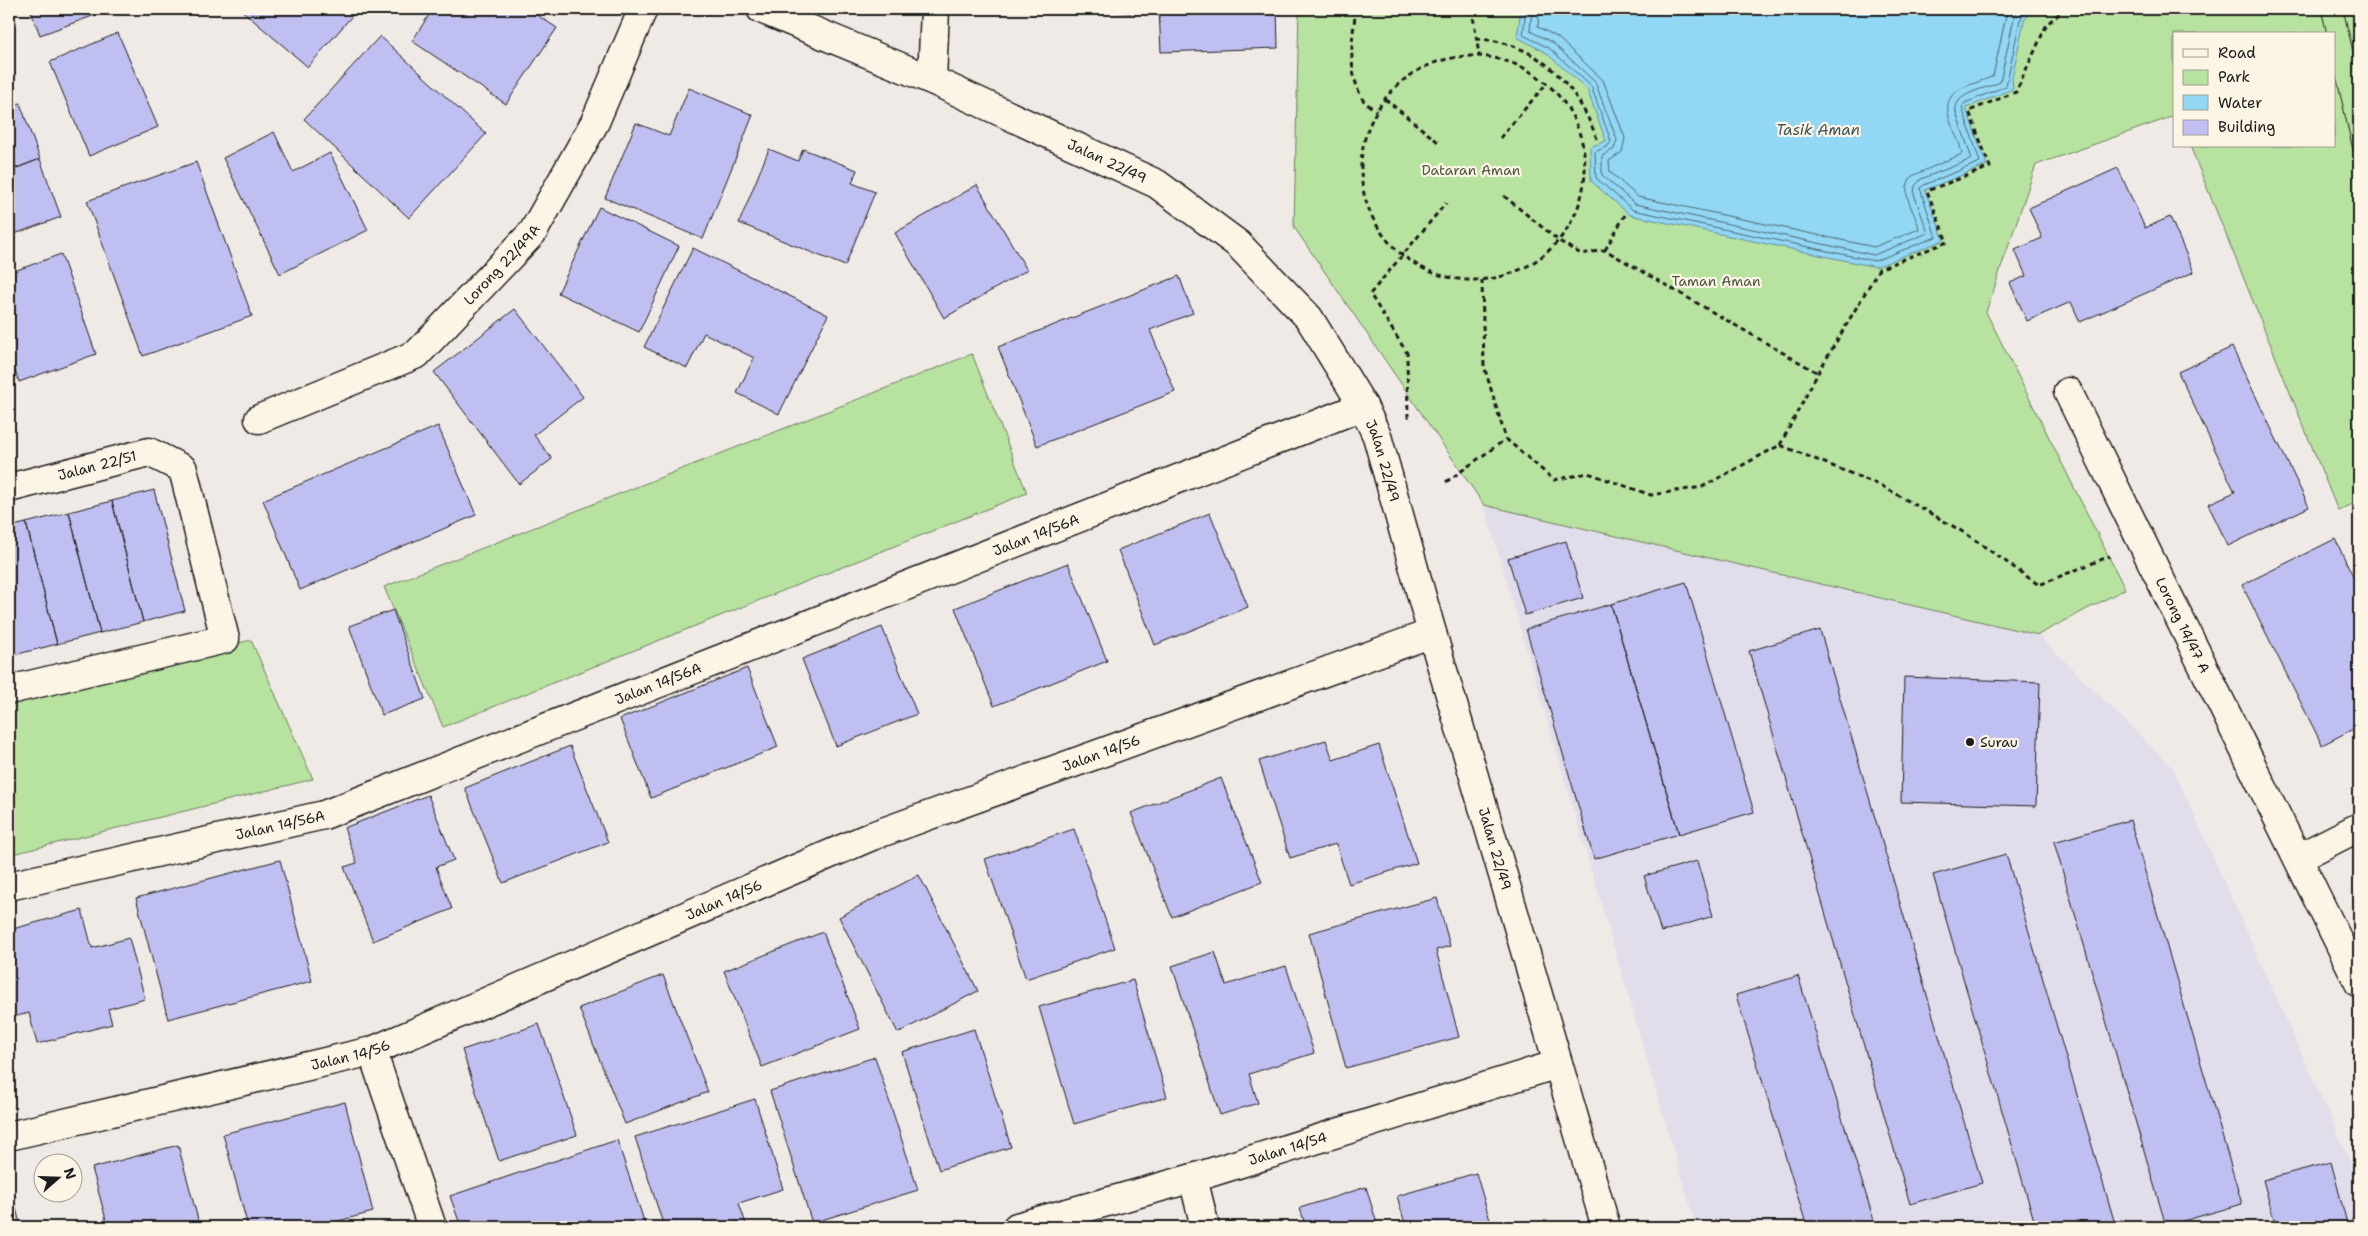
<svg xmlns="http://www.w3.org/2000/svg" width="2368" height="1236" viewBox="0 0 2368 1236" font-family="'Shantell Sans',sans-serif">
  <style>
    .built { fill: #e2ddea }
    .green { fill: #b8e29f; stroke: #6a7f5e }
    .water { fill: #92d7f4; stroke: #638c9e }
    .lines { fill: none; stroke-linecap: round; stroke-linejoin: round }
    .shore { stroke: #4b6772; stroke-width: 1 }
    .building { fill: #c0bff1; stroke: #1c1c1c }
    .minor-casing { stroke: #1c1c1c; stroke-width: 31 }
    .path { stroke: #1c1c1c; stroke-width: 3; stroke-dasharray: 5 4; stroke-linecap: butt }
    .minor { stroke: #fcf5e5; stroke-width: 28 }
    .tram { stroke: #1c1c1c; stroke-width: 1 }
    .poi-dot { fill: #1c1c1c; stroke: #fcf5e5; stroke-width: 2 }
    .labels { text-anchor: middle; stroke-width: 4.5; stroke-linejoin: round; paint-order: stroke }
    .street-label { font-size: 14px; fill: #1c1c1c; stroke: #fcf5e5 }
    .park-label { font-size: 14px; fill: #4b5743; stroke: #fcf5e5 }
    .poi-label { font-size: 14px; fill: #1c1c1c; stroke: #fcf5e5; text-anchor: start }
    .water-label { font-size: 15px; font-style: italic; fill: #3f545d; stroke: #fcf5e5 }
  </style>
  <rect width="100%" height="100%" fill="#f0eae7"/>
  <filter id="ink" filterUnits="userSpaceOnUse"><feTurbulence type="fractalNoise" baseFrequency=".02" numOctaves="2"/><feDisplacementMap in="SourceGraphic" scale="10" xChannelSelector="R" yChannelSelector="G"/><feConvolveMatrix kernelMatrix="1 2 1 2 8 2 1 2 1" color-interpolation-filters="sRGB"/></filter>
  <g filter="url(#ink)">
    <path class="built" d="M1484,505L2038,635L2173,768L2359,1181V1227H1696Z"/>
    <path class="green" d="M1299,9H2359V501L2338,511L2190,146H2334V34H2174V116L2036,165L1986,312L2125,589L2038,635L1484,505L1294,227Z
      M972,354L1027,493L443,727L384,587Z
      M251,640L313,779L9,855V700Z"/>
    <path class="water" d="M1521,9H2032L2024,21L2012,78L2013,89L1966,108L1987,165L1925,190L1944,240L1876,267L1630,215L1591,181L1590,147L1606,141L1587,89L1545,52L1517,37Z"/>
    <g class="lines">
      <path class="shore" d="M1526,9L1523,35L1549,48L1591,86L1611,141L1608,146L1595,152L1596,178L1633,210L1875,261L1936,237L1920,188L1924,185L1980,162L1962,107L1965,103L2006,86L2020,20L2027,9
        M1532,9L1530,31L1553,43L1595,82L1617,140L1614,149L1602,156V175L1635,204L1874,255L1928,233L1914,194L1915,186L1921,179L1972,159L1956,112C1953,92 1987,89 2000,82L2014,18L2019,9
        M1539,9L1538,27L1557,37L1603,80L1625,138L1622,152L1609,161L1610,172L1638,197L1874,247L1919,229C1916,211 1898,194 1912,176L1962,154C1960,136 1935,107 1956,92C1967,84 1981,82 1993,76L2006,16L2010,9"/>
    </g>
    <path class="building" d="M30,9H112L40,35Z
      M240,9H358L308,67Z
      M433,9H528L557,28L506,104L412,41Z
      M1081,9H1131V13Z
      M1159,9H1277L1278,48L1161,52Z
      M118,33L158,127L89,156L50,62Z
      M380,36L486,134L409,218L304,119Z
      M689,88L753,115L703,239L605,198L636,123L669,136Z
      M20,103L40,159L9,171V107Z
      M274,132L293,172L330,153L368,230L280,274L223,158Z
      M769,149L798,161L803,149L857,170L852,183L875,192L845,266L739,223Z
      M40,159L61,217L9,236V171Z
      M196,162L252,316L143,356L87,201Z
      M2118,168L2145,228L2170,217L2194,272L2080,322L2071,302L2027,321L2010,283L2026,276L2015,250L2042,238L2029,208Z
      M977,185L1027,270L944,318L895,233Z
      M599,207L679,246L639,332L558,293Z
      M693,248L828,315L779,414L737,393L754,358L704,333L687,368L644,347Z
      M61,254L96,354L19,382L9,353V273Z
      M1179,276L1193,313L1150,330L1175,392L1037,446L998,347Z
      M515,309L583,397L534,435L552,459L519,484L434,372Z
      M2232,347L2309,507L2228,546L2208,504L2235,492L2178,372Z
      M438,426L476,515L300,590L263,500Z
      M154,490L185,611L143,622L112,501Z
      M112,501L143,622L100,633L69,512Z
      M69,512L100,633L57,644L26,523Z
      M1210,513L1248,607L1155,645L1118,550Z
      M26,523L57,644L14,655L9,635V527Z
      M2335,539L2359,588V726L2322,745L2242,585Z
      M1566,541L1583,598L1525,615L1508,558Z
      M1068,563L1107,661L994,706L955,608Z
      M1686,582L1754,812L1679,834L1611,604Z
      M1611,604L1679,834L1594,859L1526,629Z
      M393,610L425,699L382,715L349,626Z
      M882,627L917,714L836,746L802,659Z
      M1820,630L1982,1183L1910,1204L1749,651Z
      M9,635L14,655L9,656Z
      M747,668L778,747L651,798L620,719Z
      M1904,677L2040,682L2036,806L1901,802Z
      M1326,740L1333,760L1379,745L1417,863L1349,884L1336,844L1290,858L1259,761Z
      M570,746L608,842L503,883L465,788Z
      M1221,778L1262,882L1172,917L1131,813Z
      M428,795L454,860L436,867L452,909L373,941L344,867L357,863L344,828Z
      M2130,820L2242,1204L2166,1226L2054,842Z
      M1074,829L1115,948L1026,979L985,859Z
      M2006,854L2116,1227H2036L1933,875Z
      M280,860L312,981L168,1019L136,898Z
      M1697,861L1713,916L1661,932L1644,876Z
      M919,875L978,991L898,1033L839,917Z
      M1437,898L1450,946L1436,950L1459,1037L1346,1068L1309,933Z
      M82,910L92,948L129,938L145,999L108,1009L112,1024L37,1044L29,1013L9,1018V930Z
      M823,932L860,1029L762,1067L724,971Z
      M1215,952L1226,985L1286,966L1314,1053L1249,1074L1258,1103L1220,1115L1172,966Z
      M663,975L708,1092L625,1124L579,1008Z
      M1798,976L1876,1227H1807L1736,995Z
      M1133,980L1167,1097L1074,1124L1039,1007Z
      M539,1024L577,1135L499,1161L462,1050Z
      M974,1029L1011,1147L939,1170L902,1052Z
      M875,1057L918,1190L812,1223L770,1091Z
      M755,1099L783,1189L739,1203L747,1227H664L635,1137Z
      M345,1102L373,1212L315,1227H248L223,1134Z
      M617,1140L646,1227H461L450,1196Z
      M178,1145L200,1227H108L92,1168Z
      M2331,1162L2348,1227H2276L2263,1180Z
      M1476,1173L1492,1227H1406L1397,1196Z
      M1366,1187L1378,1227H1284L1304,1221L1300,1208Z
      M12,1193L21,1227H9V1194Z"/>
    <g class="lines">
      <defs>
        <g id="minor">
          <path id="s1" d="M761,9L932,80L1157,184L1238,244L1309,318L1363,406L1377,436L1432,633L1606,1227"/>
          <path d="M932,80L935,9"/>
          <path id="s2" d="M2068,392L2359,983"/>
          <path id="s3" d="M259,419L417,354L533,232L595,122L643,9"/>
          <path id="s4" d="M9,488L149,452L183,469L225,639L9,690"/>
          <path d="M2298,858L2359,827"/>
          <path id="s5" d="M9,886L324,815L1363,406"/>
          <path d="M372,1051L432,1227"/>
          <path id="s6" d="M9,1136L372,1051L872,836L1432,633"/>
          <path d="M1193,1178L1205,1227"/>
          <path id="s7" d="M1017,1227L1193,1178L1558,1064"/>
        </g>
      </defs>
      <use href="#minor" class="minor-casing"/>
      <path class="path" d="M1356,9C1352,38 1347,70 1362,98C1364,103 1372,107 1376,111
        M1472,9L1479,55
        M1476,39C1538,41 1577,85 1597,139
        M1361 168a112 112 0 1 1 224 0a112 112 0 1 1-224 0Z
        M1385,99L1438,142
        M1500,138L1547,83
        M1504,196L1559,241L1581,254L1605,250L1818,373
        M1605,250L1625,215
        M1482,280L1484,366L1506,439L1554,480L1588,473L1651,495L1702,487L1780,445L1882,486L1965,533L2039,585L2110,556
        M1408,418L1407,353L1370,294L1446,203
        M1780,445L1818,373L1879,269L1947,242L1927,191L1990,167L1969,111L2016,92L2047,24L2065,9
        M1446,482L1506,439"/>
      <use href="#minor" class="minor"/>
      <path class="tram" d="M2321,9L2327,34
        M2343,9L2359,76
        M2334,67L2359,176"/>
    </g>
  </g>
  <circle class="poi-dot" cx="1970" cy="742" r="5"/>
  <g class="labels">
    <g class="street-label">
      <text dy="5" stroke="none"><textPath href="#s1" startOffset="378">Jalan 22/49</textPath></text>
      <text dy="5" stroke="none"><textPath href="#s3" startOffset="294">Lorong 22/49A</textPath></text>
      <text dy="5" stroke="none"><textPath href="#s1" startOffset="798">Jalan 22/49</textPath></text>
      <text dy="5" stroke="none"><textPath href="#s4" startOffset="91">Jalan 22/51</textPath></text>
      <text dy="5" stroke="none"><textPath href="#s5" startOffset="1088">Jalan 14/56A</textPath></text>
      <text dy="5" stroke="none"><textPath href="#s2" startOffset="260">Lorong 14/47 A</textPath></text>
      <text dy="5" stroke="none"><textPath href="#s5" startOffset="682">Jalan 14/56A</textPath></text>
      <text dy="5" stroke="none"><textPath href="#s6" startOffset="1161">Jalan 14/56</textPath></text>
      <text dy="5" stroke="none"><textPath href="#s5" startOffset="278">Jalan 14/56A</textPath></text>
      <text dy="5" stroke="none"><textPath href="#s1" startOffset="1202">Jalan 22/49</textPath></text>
      <text dy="5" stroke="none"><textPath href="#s6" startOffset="756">Jalan 14/56</textPath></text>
      <text dy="5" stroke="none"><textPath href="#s6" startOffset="351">Jalan 14/56</textPath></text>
      <text dy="5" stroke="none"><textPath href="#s7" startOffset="282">Jalan 14/54</textPath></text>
    </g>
    <g class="park-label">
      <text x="1471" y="175">Dataran Aman</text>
      <text x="1716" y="286">Taman Aman</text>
    </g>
    <g class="poi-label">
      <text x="1980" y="747">Surau</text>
    </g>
    <g class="water-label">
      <text x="1818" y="135">Tasik Aman</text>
    </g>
  </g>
  <rect width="2368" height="1236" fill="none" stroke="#fcf5e5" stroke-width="30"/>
  <rect x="15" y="15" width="2338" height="1206" fill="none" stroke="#1c1c1c" stroke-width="2" filter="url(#ink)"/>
  <rect x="2173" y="32" width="162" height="115" fill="#fcf5e5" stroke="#a29e95"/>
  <rect x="2183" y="49" width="25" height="8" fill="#fcf5e5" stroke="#a29e95"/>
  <text x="2218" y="58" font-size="15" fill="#1c1c1c">Road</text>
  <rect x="2183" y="70" width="25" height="15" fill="#b8e29f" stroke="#a29e95"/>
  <text x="2218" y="82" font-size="15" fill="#1c1c1c">Park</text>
  <rect x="2183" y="95" width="25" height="15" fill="#92d7f4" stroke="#a29e95"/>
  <text x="2218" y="108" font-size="15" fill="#1c1c1c">Water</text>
  <rect x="2183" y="120" width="25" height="15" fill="#c0bff1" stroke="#a29e95"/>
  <text x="2218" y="132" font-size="15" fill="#1c1c1c">Building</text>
  <g transform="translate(58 1178) rotate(70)"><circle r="24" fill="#fcf5e5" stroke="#a29e95"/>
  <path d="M0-4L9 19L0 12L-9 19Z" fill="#1c1c1c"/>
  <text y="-8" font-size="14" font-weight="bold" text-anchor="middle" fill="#1c1c1c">N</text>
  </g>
</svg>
